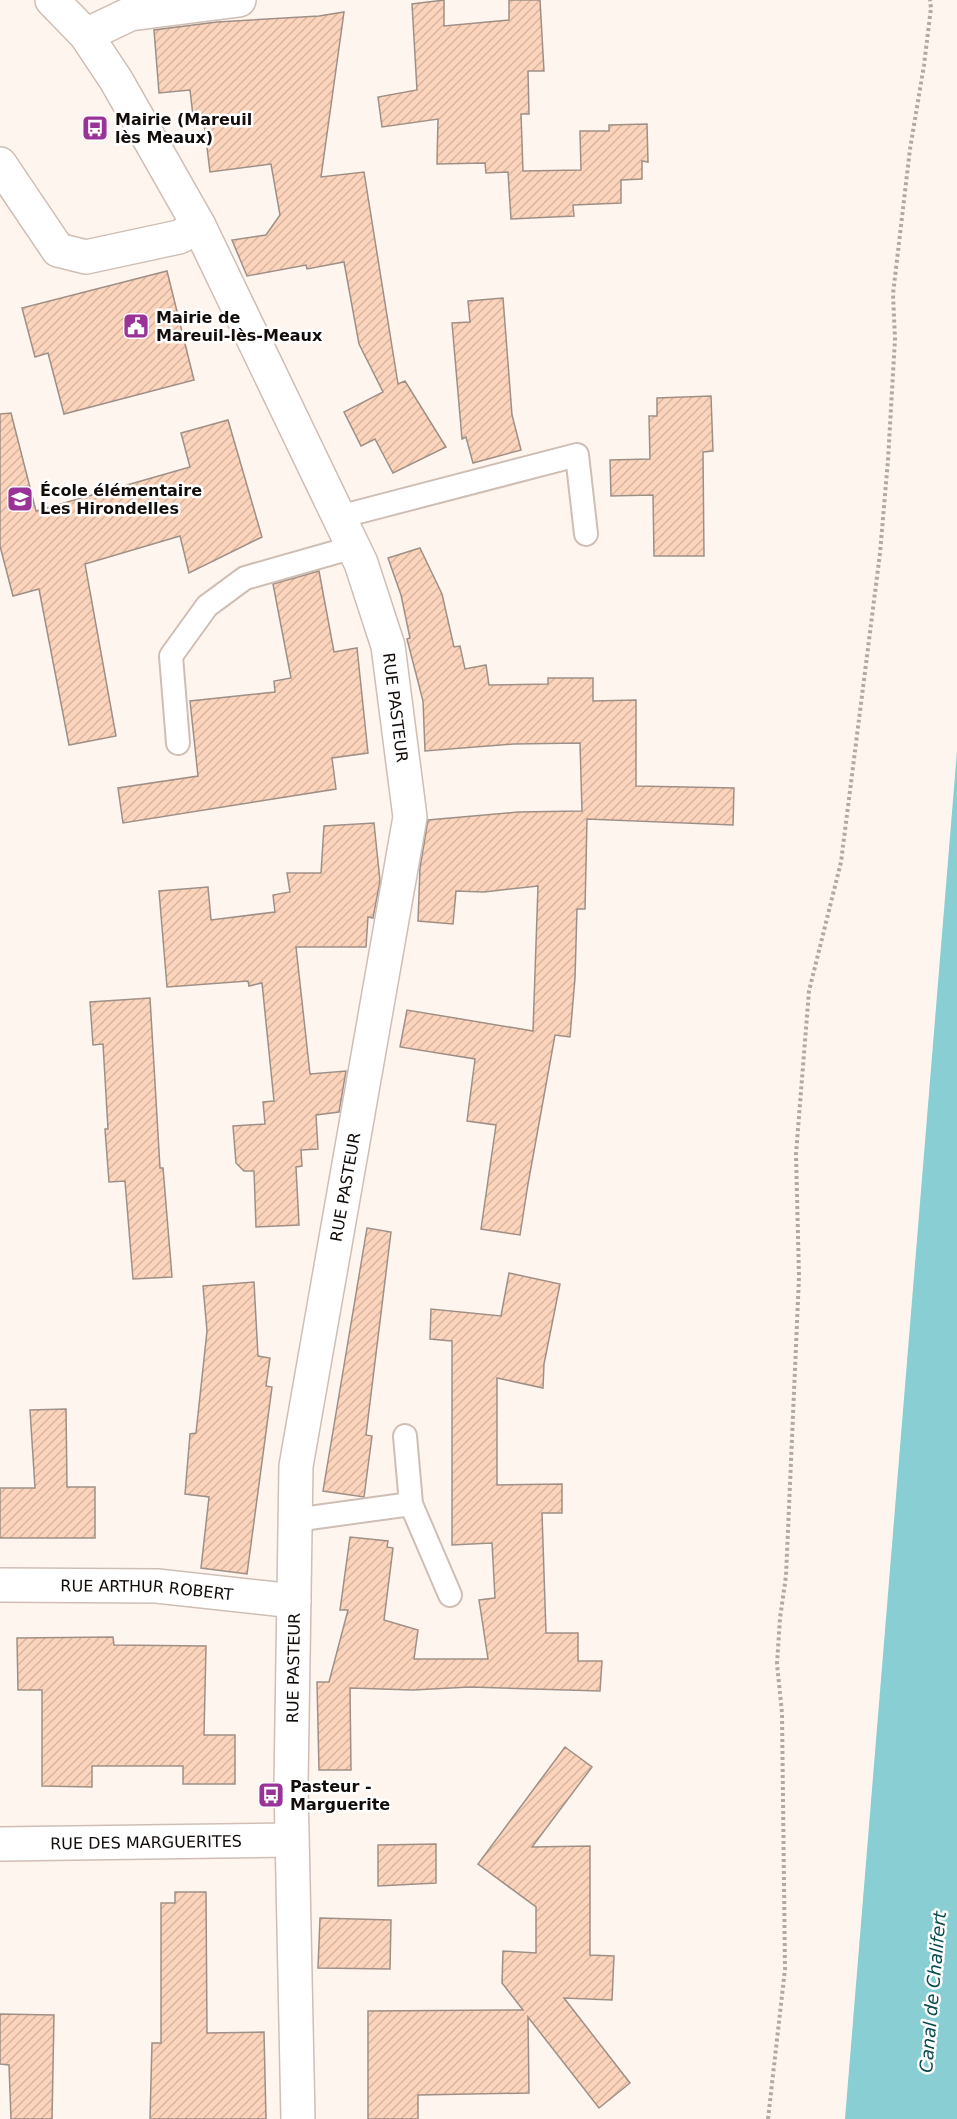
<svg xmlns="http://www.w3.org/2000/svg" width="957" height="2119" viewBox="0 0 957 2119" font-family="'DejaVu Sans',sans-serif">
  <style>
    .water { fill: #88ced2 }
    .building { fill: url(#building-hatch); stroke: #9f9087; stroke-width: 1.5 }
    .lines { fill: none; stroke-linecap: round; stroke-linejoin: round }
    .lane-casing { stroke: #cebeb4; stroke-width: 26 }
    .street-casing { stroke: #cebeb4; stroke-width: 36 }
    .secondary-casing { stroke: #cebeb4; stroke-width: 36 }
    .path { stroke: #b1a9a4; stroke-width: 4; stroke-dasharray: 3 3; stroke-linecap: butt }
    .lane { stroke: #fff; stroke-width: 22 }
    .street { stroke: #fff; stroke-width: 33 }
    .secondary { stroke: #fff; stroke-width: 33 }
    .labels { text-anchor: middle; stroke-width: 5; stroke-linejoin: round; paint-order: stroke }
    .poi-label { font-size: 16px; font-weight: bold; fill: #120d0a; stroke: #fff; text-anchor: start }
    .street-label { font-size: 16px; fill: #120d0a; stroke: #fff }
    .water-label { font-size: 18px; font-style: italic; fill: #07494d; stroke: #fff }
  </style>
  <defs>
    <pattern id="building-hatch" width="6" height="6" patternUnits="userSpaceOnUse" patternTransform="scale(1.5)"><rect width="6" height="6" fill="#fcd4bc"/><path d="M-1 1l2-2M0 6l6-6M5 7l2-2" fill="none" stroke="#d7b5a0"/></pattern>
  </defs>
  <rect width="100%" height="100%" fill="#fff5ef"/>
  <path class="water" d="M957,751V2119H845Z"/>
  <path class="building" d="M444,0V26L509,20V0H540L544,71H528L529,114H521L523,171L581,170L580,131H609V125L647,124L648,162L642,161V179L621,180V203L573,205L574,216L511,219L508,172L486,173L485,163L437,164L438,119L382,127L378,97L417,90L412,4Z
    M344,12L321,177L364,172L398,384L405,381L446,447L393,473L375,439L361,446L344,412L383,392L359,344L344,262L307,269L306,265L247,276L232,240L266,235L280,215L271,164L210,172L203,115L193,116L190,90L159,93L154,30L217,22L319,16Z
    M167,271L194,380L64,414L48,353L35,357L22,308Z
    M503,298L512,415L521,450L473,463L466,437L462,439L452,323L470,322L468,301Z
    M711,396L713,451L703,452L704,556H654L653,495L611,496L610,460L650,459L649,416H657V398Z
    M11,413L36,511L190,467L181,433L228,420L262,537L189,573L180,536L85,564L116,736L69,745L39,589L13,596L0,546V414Z
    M420,548L442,594L454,647L460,646L465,669L486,665L489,685L548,684V678H593V701L636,700V786L734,788L733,825L587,819L585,909H577L575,978L570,1037L555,1035L528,1184L520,1235L481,1229L496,1125L467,1121L475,1059L400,1047L407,1010L533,1031L538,886L484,892L456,891L453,924L418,921L420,868L428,820L518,812L582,811L580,743L513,744L425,751L423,701L407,639L410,638L401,595L388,558Z
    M319,571L334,652L357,648L368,753L332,758L336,789L123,823L118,788L198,776L190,701L275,692L274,681L291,678L273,584Z
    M374,823L380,881L373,918L368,917L366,947H296L310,1074L346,1071L339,1112L316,1115L318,1149L301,1150L302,1166L296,1167L299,1225L256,1227L254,1171H244L236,1163L233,1126L265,1124L263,1102L274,1101L262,983L249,986L248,981L167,987L159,891L208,887L211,920L275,912L273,895L290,892L287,873H321L324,826Z
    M150,998L160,1168H163L172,1277L133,1279L125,1181L109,1182L105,1129H108L103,1044L93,1045L90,1002Z
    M367,1228L391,1232L366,1435L372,1436L364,1497L323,1491Z
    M509,1273L560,1284L544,1364L543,1388L497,1378V1485L562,1484V1513H542L546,1633H578V1661H602L600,1691L470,1687L413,1690L350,1688L351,1770H319L317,1682H329L348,1610H340L350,1537L388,1541L387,1547L393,1548L384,1620L418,1630L414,1659H488L479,1600L495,1598L492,1543L452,1545V1341L430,1339L431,1309L501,1316Z
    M254,1282L258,1356L270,1358L266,1386L272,1387L247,1574L201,1568L209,1497L185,1494L190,1434L196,1433L207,1331L203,1286Z
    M66,1409L67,1487H95V1538H0V1488H35L30,1410Z
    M113,1637L114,1645L206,1646L204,1735H235V1784H183V1766H92V1787L42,1786V1690H18L17,1638Z
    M565,1747L592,1767L532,1847L590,1846V1955L614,1956L612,2000L564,1998L630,2083L599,2108L528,2017L529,2093L418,2095V2119H368V2011L523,2010L502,1983L503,1951L536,1953V1907L478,1864Z
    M436,1844V1883L378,1886V1845Z
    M175,1892H206L207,2033L264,2032L266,2119H150L152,2043H161V1903H175Z
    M320,1918L391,1920L390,1969L318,1968Z
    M0,2014L54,2015L52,2119H11L9,2065L0,2064Z"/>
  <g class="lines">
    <defs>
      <path id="lane" d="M339,517L577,455L586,534
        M178,743L171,656L207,606L245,578L354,547
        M405,1436L411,1504L450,1595
        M295,1520L411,1504"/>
      <g id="street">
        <path d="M86,35L130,14L239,0"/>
        <path d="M0,164L58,250L86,257L179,237L199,226"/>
        <path id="s1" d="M0,1585L157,1586L294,1601"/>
        <path id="s2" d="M0,1844L291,1840"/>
      </g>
      <g id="secondary">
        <path id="s3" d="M52,0L86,35L116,80L199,226L361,563L388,646L410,817L296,1466L291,1785L298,2119"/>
      </g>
    </defs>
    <use href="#lane" class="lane-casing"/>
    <use href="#street" class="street-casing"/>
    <use href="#secondary" class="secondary-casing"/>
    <path class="path" d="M768,2119L785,1969L782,1713L777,1664L780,1618L786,1576L799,1277L796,1154L809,991L841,862L880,553L888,460L895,339L893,294L910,149L924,65L931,8L930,0"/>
    <use href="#lane" class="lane"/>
    <use href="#street" class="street"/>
    <use href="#secondary" class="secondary"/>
  </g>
  <defs>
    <symbol id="bus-square" viewBox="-11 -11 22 22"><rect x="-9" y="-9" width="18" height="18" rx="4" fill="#993397" stroke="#fff"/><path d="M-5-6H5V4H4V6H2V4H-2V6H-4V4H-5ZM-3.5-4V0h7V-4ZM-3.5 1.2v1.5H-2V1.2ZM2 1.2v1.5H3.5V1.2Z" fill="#fff"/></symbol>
    <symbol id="civic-square" viewBox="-11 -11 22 22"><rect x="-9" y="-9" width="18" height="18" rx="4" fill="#993397" stroke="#fff"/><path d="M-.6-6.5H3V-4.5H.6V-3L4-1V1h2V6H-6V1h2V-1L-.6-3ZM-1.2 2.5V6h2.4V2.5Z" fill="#fff"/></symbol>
    <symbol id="school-square" viewBox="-11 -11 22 22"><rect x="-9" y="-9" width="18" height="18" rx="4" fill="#993397" stroke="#fff"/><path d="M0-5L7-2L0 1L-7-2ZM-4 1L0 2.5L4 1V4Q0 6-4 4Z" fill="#fff"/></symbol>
  </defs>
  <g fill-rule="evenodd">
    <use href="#bus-square" x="80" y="113" width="30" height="30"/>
    <use href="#civic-square" x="121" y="311" width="30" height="30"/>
    <use href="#school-square" x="5" y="484" width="30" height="30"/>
    <use href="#bus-square" x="256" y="1780" width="30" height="30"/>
  </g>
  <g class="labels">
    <g class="poi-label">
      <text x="115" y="125">Mairie (Mareuil<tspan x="115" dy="18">lès Meaux)</tspan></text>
      <text x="156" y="323">Mairie de<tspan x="156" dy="18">Mareuil-lès-Meaux</tspan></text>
      <text x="40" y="496">École élémentaire<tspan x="40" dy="18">Les Hirondelles</tspan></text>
      <text x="290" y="1792">Pasteur -<tspan x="290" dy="18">Marguerite</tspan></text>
    </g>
    <g class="street-label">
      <text dy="6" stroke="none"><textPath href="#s3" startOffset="794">RUE PASTEUR</textPath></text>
      <text transform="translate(345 1187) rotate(-80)" y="6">RUE PASTEUR</text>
      <text dy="6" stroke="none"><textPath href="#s1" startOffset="147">RUE ARTHUR ROBERT</textPath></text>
      <text transform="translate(293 1668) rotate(-89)" y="6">RUE PASTEUR</text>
      <text dy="6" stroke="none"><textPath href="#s2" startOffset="146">RUE DES MARGUERITES</textPath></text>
    </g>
    <g class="water-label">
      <text transform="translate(933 1992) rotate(-85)" y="6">Canal de Chalifert</text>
    </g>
  </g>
</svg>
